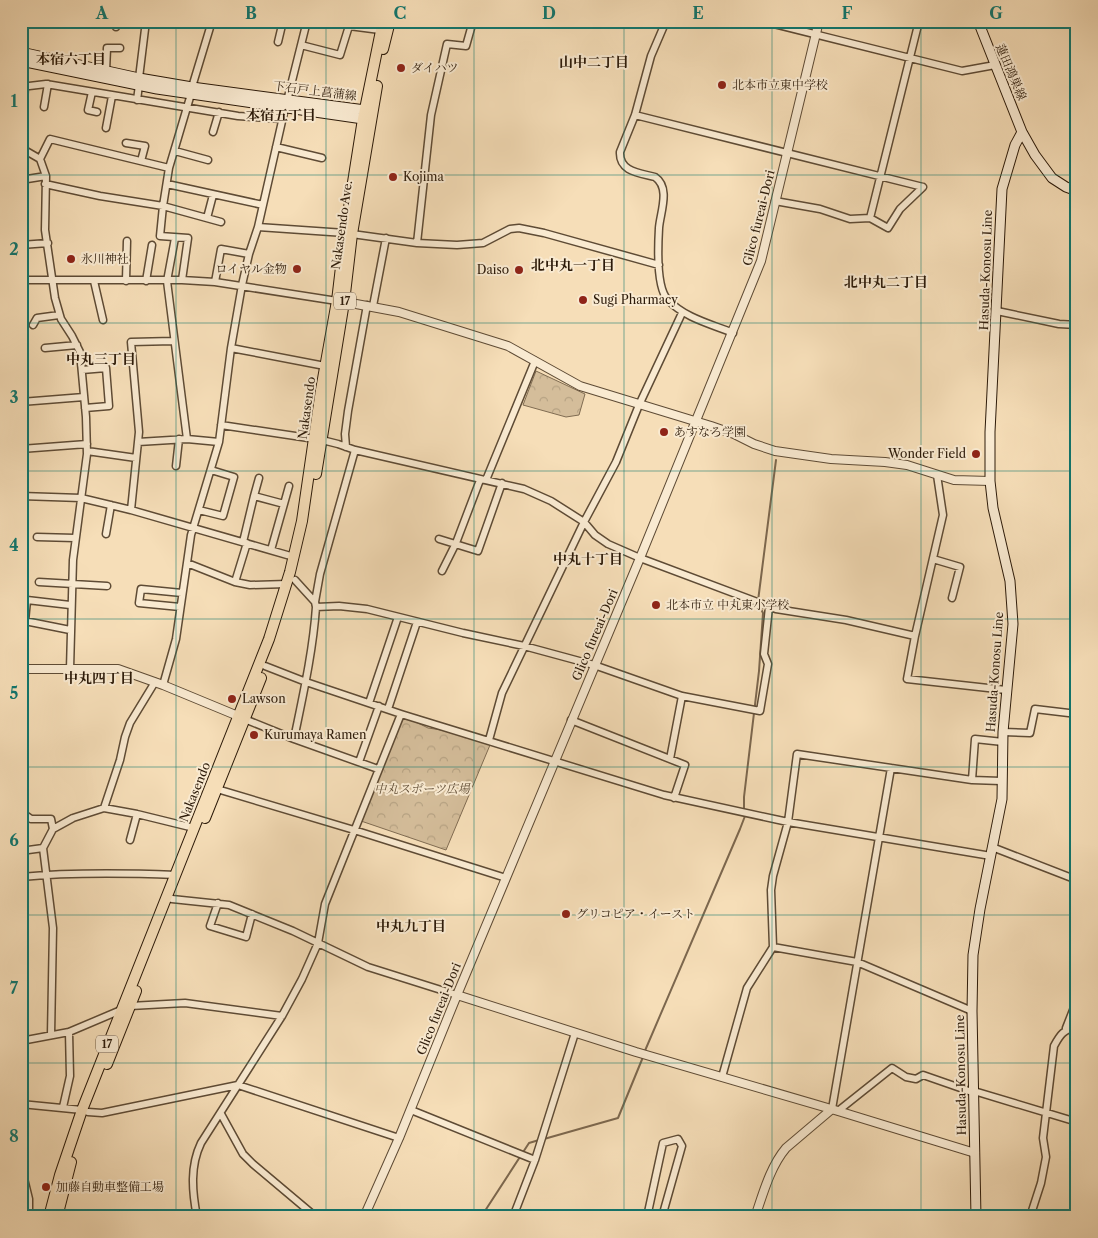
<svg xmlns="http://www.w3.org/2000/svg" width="1098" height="1238" viewBox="0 0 1098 1238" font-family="'Libre Caslon Text','Noto Serif JP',serif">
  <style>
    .forest { fill: url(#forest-crowns); stroke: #806c52 }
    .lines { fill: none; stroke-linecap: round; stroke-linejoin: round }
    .stream { stroke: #7c674e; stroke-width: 2 }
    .minor-casing { stroke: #5e4b35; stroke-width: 9 }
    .tertiary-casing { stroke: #5e4b35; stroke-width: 10 }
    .secondary-casing { stroke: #2c1a09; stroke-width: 11 }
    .trunk-casing { stroke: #2c1a09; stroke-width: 12 }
    .minor { stroke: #f9ead1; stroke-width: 6 }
    .tertiary { stroke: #f9ead1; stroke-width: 8 }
    .secondary { stroke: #f9ead1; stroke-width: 9 }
    .trunk { stroke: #f6deb8; stroke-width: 10 }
    .grid { fill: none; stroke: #0f766e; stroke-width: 1; stroke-opacity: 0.55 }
    .poi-dot { fill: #8f2418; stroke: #f9ead1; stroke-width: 2 }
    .labels { text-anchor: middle; stroke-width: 4; stroke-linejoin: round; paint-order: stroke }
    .shield { fill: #f9ead1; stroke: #6a5845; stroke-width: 1 }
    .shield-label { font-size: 11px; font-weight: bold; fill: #2c1a09 }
    .poi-label { font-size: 12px; fill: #2c1a09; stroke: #f9ead1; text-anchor: start }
    .street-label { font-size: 12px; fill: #2c1a09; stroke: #f9ead1 }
    .park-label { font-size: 12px; font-style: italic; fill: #5e4b34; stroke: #f9ead1 }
    .neighbourhood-label { font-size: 14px; font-weight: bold; fill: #2c1a09; stroke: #f9ead1 }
    .neatline { fill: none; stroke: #0f766e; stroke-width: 2 }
    .grid-label { font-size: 16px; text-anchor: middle; font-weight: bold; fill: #0f766e }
  </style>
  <defs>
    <pattern id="forest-crowns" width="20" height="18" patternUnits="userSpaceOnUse" patternTransform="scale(1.25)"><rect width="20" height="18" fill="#d4bd9a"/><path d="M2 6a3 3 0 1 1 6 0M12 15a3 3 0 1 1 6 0" fill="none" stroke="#b6a283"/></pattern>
  </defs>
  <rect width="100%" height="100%" fill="#f6deb8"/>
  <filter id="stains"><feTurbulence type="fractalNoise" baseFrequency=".004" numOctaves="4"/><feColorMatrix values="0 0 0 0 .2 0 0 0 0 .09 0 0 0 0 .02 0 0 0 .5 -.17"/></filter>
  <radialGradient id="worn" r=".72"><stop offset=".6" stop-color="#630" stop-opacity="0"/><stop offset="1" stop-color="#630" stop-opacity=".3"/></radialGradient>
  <path class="forest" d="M536,371L585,394L579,415L566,417L523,405Z
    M404,716L428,728L455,732L490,745L446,850L361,821L378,772Z"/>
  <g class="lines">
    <path class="stream" d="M758,601L776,460
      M744,811V797L759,671L763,613L759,605
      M644,1053L740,829L745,816
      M544,1139L618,1118L643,1057
      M21,1185L25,1217
      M481,1217L529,1143L539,1140"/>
    <defs>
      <path id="minor" d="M666,21L651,56L635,115L620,152C619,172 640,173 655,177C671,188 660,213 659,228C658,245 656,288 668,300C685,318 711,324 733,333
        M762,21L962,71L995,65
        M919,21L870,218L888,228L900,209L923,187
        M116,27V21
        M278,42L283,21
        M301,45L340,55L349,26L380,30
        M106,71L107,48H120
        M139,78L146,21
        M21,87L46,84L238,116L282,119
        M192,87L212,21
        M92,92L88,110L97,112
        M137,100L139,85
        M287,101L307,21
        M24,102L25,86
        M44,107L48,84
        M635,115L923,187
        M106,128L112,96
        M213,132L219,112
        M126,143L145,146L141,161
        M276,147L322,158
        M21,148L40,159
        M175,151L208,160
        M21,180L46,176
        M45,184L100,196L163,206L221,222
        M167,184L263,205
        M775,201L820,209L850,219L870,218
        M207,218L213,195
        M258,227L345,233
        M352,234L417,243L457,245L483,243L510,229L519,228L544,233L659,265
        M175,238L167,281L187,439L219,442
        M417,243L431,115L447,44L466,46L473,21
        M21,245L48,243
        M21,280H182L215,282L337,301
        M182,280L188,238L160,236L163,206L169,168L191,94
        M94,281L103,320
        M126,281L127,241
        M146,281L152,245
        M215,282L221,249L249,254
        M373,306L386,238
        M997,311L1059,324L1077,325
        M33,325L37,318L59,315
        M173,341L131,342L139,432L131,510L294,557
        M45,348L77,345
        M231,348L325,366
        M82,370L106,368L109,406L85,408
        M21,402L84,397
        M221,425L322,440L338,444L355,450L320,574L315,602
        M138,442L187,439
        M346,447L345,434L348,411L367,305
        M21,449L87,444
        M355,450L524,489L551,501L584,522L595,535L608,544L640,558L776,609L846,620L915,636L907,679L1006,690
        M87,451L136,458
        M176,466L179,439
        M486,480L535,361
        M21,496L81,498L131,510
        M254,496L259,478
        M284,504L289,486
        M199,510L223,516L234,477L211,470
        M106,534L111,505
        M37,537L75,538
        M439,539L478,551L502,483
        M243,542L254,496L284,504L271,550
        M933,559L960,567L952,598
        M187,563L235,582L250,585L287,584
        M442,571L456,543L480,480
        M295,580L315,602L316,607L339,606L367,609L463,633L524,646L594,665L682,696L760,711L768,664L764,654L769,607
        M39,582L107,586
        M235,582L247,543
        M180,607L139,603L141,589L182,593
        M70,630L25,621L27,600L70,605
        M915,636L943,515L937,475
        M265,666L306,682L401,714L664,795L788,822L991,856
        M70,669L73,560L87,454L86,417L80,352L72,336L61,319L55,298L45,230L46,176L40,159L50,139L169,168
        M163,685L176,639L191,535L219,442L231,348L242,285L249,254L258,227L285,108
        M369,703L398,617
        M388,709L417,622
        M242,718L294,739L378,769
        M571,720L685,765L674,798
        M1003,732L1030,733L1035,709L1077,714
        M294,739C303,695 313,651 316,607
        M489,740L502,693L584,522L616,462L639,405L682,313
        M670,759L682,696
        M359,762L379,706
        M972,780L975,739L1003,742
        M217,789L354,830L506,878
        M104,808L120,760L125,737L130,723L155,682
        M21,812L31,819H51L53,829
        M130,840L137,814
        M992,847L1077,880
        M21,851L43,848
        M21,877C73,872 124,873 176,875
        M172,899L229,905L293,931L368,967L457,995
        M218,903L210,926L246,937L252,914
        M773,947L857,962L972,1011
        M130,1006L185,1003L282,1016
        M1066,1028L1077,1000
        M51,1035L53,928L43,848L53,829L73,818L104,808L137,814L194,828
        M21,1041L69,1032L121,1010
        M722,1077L747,988L773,947L771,890L773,876L788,822L797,754L972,780L1001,781
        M21,1104L82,1110
        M63,1107L70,1076L69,1032
        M832,1109L891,768
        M411,1110L535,1160
        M838,1111L892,1068L906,1077L916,1079L923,1075L969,1091H974L1077,1122
        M88,1112L102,1113L238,1085L399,1138
        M221,1114L243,1154L253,1164L316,1217
        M21,1166L29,1199V1217
        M514,1215L524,1217
        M197,1217C192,1191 190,1166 201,1143L282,1016L302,979L318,943L325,904L401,714
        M513,1217L535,1160L575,1033
        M647,1217L663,1143L678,1139L682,1146L662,1217
        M1030,1217L1041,1183L1046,1157L1043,1138L1054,1046C1061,1033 1063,1031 1077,1026"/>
      <path id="tertiary" d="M340,301L399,312L508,346L580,386L711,426L734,434L754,444L775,451L831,459L885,462L907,465L954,480L990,481
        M21,669H118L163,685L238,716
        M457,995L636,1052L838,1111L975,1153
        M364,1217L399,1138L457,995L640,558L761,261L819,21
        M755,1217C763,1194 770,1167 786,1148L832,1109"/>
      <path id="secondary" d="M978,21L1022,132L1035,155L1052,178L1066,187L1077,191
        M21,52L139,78L192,87L365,110L372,115L363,119L157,89L21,61
        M976,1217L972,1011L973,955L980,909L1002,799L1003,732L1013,624L1010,581L993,508L990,481V432L1002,189L1015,145L1022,132"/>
      <path id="trunk" d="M383,49L390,21
        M316,474L344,302L352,234L377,86
        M205,818L261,678
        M107,1064L136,991
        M49,1217L60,1175L82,1110L269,639L290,572L302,521L321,390L337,301L345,233L363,119L383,21
        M57,1217L71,1162"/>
    </defs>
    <use href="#minor" class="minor-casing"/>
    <use href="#tertiary" class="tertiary-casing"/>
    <use href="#secondary" class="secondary-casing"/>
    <use href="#trunk" class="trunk-casing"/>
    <use href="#minor" class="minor"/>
    <use href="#tertiary" class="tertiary"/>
    <use href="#secondary" class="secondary"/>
    <use href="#trunk" class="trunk"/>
  </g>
  <path class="grid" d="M176,21V1217M326,21V1217M474,21V1217M624,21V1217M772,21V1217M921,21V1217M21,175H1077M21,323H1077M21,471H1077M21,619H1077M21,767H1077M21,915H1077M21,1063H1077"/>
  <g class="poi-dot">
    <circle cx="401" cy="68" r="5"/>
    <circle cx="722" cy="85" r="5"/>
    <circle cx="393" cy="177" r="5"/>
    <circle cx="71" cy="259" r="5"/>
    <circle cx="297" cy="269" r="5"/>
    <circle cx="519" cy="270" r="5"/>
    <circle cx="583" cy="300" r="5"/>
    <circle cx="664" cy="432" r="5"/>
    <circle cx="976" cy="454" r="5"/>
    <circle cx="656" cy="605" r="5"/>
    <circle cx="232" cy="699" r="5"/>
    <circle cx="254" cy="735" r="5"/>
    <circle cx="566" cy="914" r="5"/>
    <circle cx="46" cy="1187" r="5"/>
  </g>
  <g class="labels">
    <g class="shield">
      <rect x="334" y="292.5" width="22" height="17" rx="4"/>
      <rect x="96" y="1035.5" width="22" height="17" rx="4"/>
    </g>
    <g class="shield-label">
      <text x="345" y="305">17</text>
      <text x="107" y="1048">17</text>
    </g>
    <g class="poi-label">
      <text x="411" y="72">ダイハツ</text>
      <text x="732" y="89">北本市立東中学校</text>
      <text x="403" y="181">Kojima</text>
      <text x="81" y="263">氷川神社</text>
      <text x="287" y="273" text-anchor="end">ロイヤル金物</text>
      <text x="509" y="274" text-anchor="end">Daiso</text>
      <text x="593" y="304">Sugi Pharmacy</text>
      <text x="674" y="436">あすなろ学園</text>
      <text x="966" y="458" text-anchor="end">Wonder Field</text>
      <text x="666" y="609">北本市立 中丸東小学校</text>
      <text x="242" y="703">Lawson</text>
      <text x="264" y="739">Kurumaya Ramen</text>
      <text x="576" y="918">グリコピア・イースト</text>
      <text x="56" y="1191">加藤自動車整備工場</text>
    </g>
    <g class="street-label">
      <text transform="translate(1011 72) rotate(67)" y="4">蓮田鴻巣線</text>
      <text transform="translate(315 91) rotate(7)" y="4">下石戸上菖蒲線</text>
      <text transform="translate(759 218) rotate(-76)" y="4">Glico fureai-Dori</text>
      <text transform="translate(342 225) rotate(-82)" y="4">Nakasendo Ave.</text>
      <text transform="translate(986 270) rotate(-88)" y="4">Hasuda-Konosu Line</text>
      <text transform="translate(307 408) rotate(-82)" y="4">Nakasendo</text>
      <text transform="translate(595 635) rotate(-67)" y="4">Glico fureai-Dori</text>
      <text transform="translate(995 672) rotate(-86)" y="4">Hasuda-Konosu Line</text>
      <text transform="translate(195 792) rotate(-68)" y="4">Nakasendo</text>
      <text transform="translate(439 1009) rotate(-68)" y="4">Glico fureai-Dori</text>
      <text transform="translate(961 1075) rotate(-91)" y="4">Hasuda-Konosu Line</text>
    </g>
    <g class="park-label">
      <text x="422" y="793">中丸スポーツ広場</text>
    </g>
    <g class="neighbourhood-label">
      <text x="71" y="64">本宿六丁目</text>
      <text x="594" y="67">山中二丁目</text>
      <text x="281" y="120">本宿五丁目</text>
      <text x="573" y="270">北中丸一丁目</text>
      <text x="886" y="287">北中丸二丁目</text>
      <text x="101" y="364">中丸三丁目</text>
      <text x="588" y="564">中丸十丁目</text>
      <text x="99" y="683">中丸四丁目</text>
      <text x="411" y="931">中丸九丁目</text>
    </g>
  </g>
  <rect width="1098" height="1238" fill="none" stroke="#f6deb8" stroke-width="55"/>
  <rect x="28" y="28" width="1042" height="1182" class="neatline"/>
  <g class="grid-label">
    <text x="102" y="19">A</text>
    <text x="251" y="19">B</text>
    <text x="400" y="19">C</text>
    <text x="549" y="19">D</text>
    <text x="698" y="19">E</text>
    <text x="847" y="19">F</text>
    <text x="996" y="19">G</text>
    <text x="14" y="107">1</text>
    <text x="14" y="255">2</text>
    <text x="14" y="403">3</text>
    <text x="14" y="551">4</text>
    <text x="14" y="699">5</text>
    <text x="14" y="846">6</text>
    <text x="14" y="994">7</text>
    <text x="14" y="1142">8</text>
  </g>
  <rect width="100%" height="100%" filter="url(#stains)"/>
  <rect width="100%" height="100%" fill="url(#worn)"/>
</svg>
